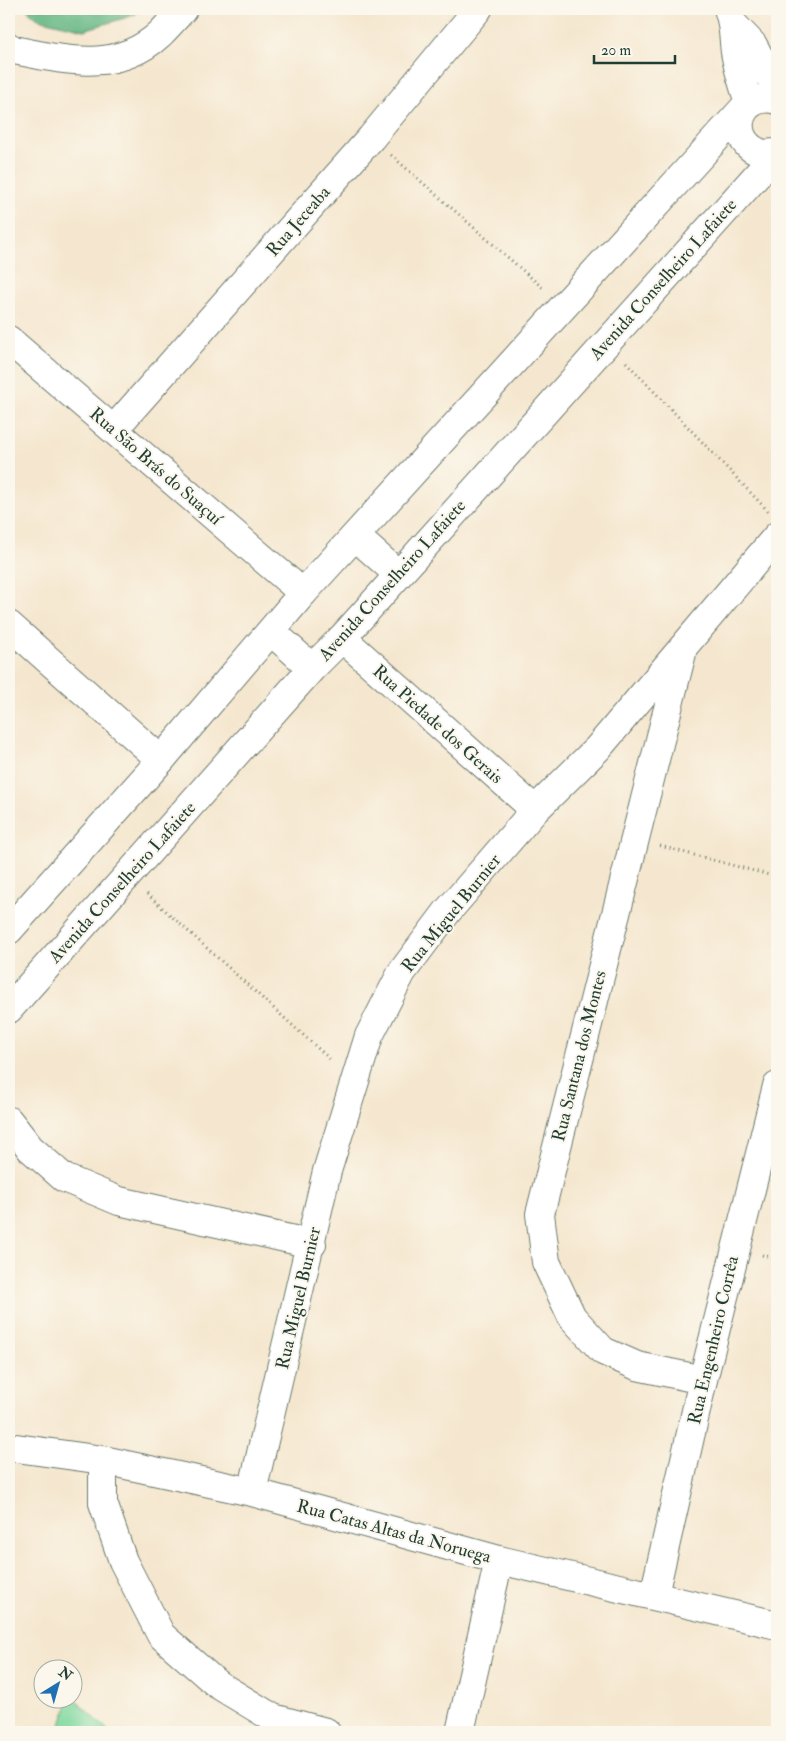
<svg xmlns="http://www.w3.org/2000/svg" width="786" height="1741" viewBox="0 0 786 1741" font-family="'IM FELL Double Pica',serif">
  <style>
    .green { fill: #7fd89e; stroke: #4f8a69 }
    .forest { fill: #67b885; stroke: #437a5c }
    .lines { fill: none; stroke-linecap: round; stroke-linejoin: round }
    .minor-casing { stroke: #6a786a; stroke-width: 30 }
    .tertiary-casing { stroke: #6a786a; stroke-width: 30 }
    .path { stroke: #6a786a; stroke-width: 3; stroke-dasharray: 1 4; stroke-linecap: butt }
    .minor { stroke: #fff; stroke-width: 28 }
    .tertiary { stroke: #fff; stroke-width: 28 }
    .labels { text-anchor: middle; stroke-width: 4; stroke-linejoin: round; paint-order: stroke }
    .street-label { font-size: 18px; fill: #1f3d34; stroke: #fbf7ec }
  </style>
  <rect width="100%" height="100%" fill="#fbf7ec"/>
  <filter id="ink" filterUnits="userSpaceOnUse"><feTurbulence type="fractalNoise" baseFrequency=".02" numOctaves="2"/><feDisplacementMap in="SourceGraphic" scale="10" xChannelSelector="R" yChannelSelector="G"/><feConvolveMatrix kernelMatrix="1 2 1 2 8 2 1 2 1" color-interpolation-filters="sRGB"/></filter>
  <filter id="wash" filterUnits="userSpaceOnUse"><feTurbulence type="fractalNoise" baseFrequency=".0096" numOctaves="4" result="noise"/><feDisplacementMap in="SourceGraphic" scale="20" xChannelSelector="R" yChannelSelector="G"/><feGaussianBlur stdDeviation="1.12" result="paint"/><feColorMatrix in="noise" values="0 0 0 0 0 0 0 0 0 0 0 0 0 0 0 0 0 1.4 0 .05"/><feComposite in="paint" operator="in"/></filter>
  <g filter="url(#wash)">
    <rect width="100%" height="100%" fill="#f5e7cf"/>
    <path class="green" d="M73,1698L110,1732H58L70,1699Z"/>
    <path class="forest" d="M26,9H141L135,15L84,30L38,19Z"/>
  </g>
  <g filter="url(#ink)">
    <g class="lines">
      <defs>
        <path id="minor" d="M728,9C734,24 733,37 735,52C738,70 744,87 749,103
          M733,24L753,45L777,90
          M9,47L14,50C64,60 117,74 160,34C168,26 176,17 183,9
          M9,340L303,593
          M114,429L371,138L478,9
          M9,625L161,760
          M342,638L535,810
          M682,653L540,1214L546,1262L572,1317L603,1351L637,1366L703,1380
          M9,1121L30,1148L64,1178L119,1201L312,1244
          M9,1447L103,1460L252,1492L499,1560L777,1625
          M103,1460V1503L123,1561L161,1635L217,1684L273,1718L326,1732
          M252,1492L327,1171L369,1036L402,972L447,912L535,810L598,748L777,536
          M654,1595L703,1380L777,1086
          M460,1732L499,1560"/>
        <path id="tertiary" d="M777,100C740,90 725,137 758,152C763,155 772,153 777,153
          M355,536L398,574
          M272,632L312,668
          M9,930L161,760L303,593L744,108
          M9,1009L312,668L342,638L777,153"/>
      </defs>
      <use href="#minor" class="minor-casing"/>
      <use href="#tertiary" class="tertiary-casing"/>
      <path class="path" d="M391,155L544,289
        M626,362L768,511
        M660,846L777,877
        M147,894L332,1061
        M762,1255L777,1259"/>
      <use href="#minor" class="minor"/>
      <use href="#tertiary" class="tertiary"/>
    </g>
  </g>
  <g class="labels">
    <g class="street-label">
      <text transform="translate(298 221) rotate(-49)" y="6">Rua Jeceaba</text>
      <text transform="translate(663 279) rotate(-48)" y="6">Avenida Conselheiro Lafaiete</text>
      <text transform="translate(156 466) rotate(41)" y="6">Rua São Brás do Suaçuí</text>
      <text transform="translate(392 580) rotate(-48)" y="6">Avenida Conselheiro Lafaiete</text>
      <text transform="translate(438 724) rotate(42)" y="6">Rua Piedade dos Gerais</text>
      <text transform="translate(122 882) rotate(-48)" y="6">Avenida Conselheiro Lafaiete</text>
      <text transform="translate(451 913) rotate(-51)" y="6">Rua Miguel Burnier</text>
      <text transform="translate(579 1056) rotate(-76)" y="6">Rua Santana dos Montes</text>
      <text transform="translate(298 1298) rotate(-77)" y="6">Rua Miguel Burnier</text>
      <text transform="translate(713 1340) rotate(-77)" y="6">Rua Engenheiro Corrêa</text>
      <text transform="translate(394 1531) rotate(15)" y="6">Rua Catas Altas da Noruega</text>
    </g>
  </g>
  <rect width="786" height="1741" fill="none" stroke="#fbf7ec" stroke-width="30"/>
  <g transform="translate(58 1684) rotate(37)"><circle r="24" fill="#fbf7ec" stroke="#a3ada2"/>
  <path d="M0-4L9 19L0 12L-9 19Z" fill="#1f6fb2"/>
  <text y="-8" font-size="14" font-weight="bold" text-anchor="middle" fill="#1f3d34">N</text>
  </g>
  <path d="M594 55v8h81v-8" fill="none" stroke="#1f3d34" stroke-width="2.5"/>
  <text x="601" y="55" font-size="15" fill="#1f3d34" stroke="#fbf7ec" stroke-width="4" paint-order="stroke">20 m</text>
</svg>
